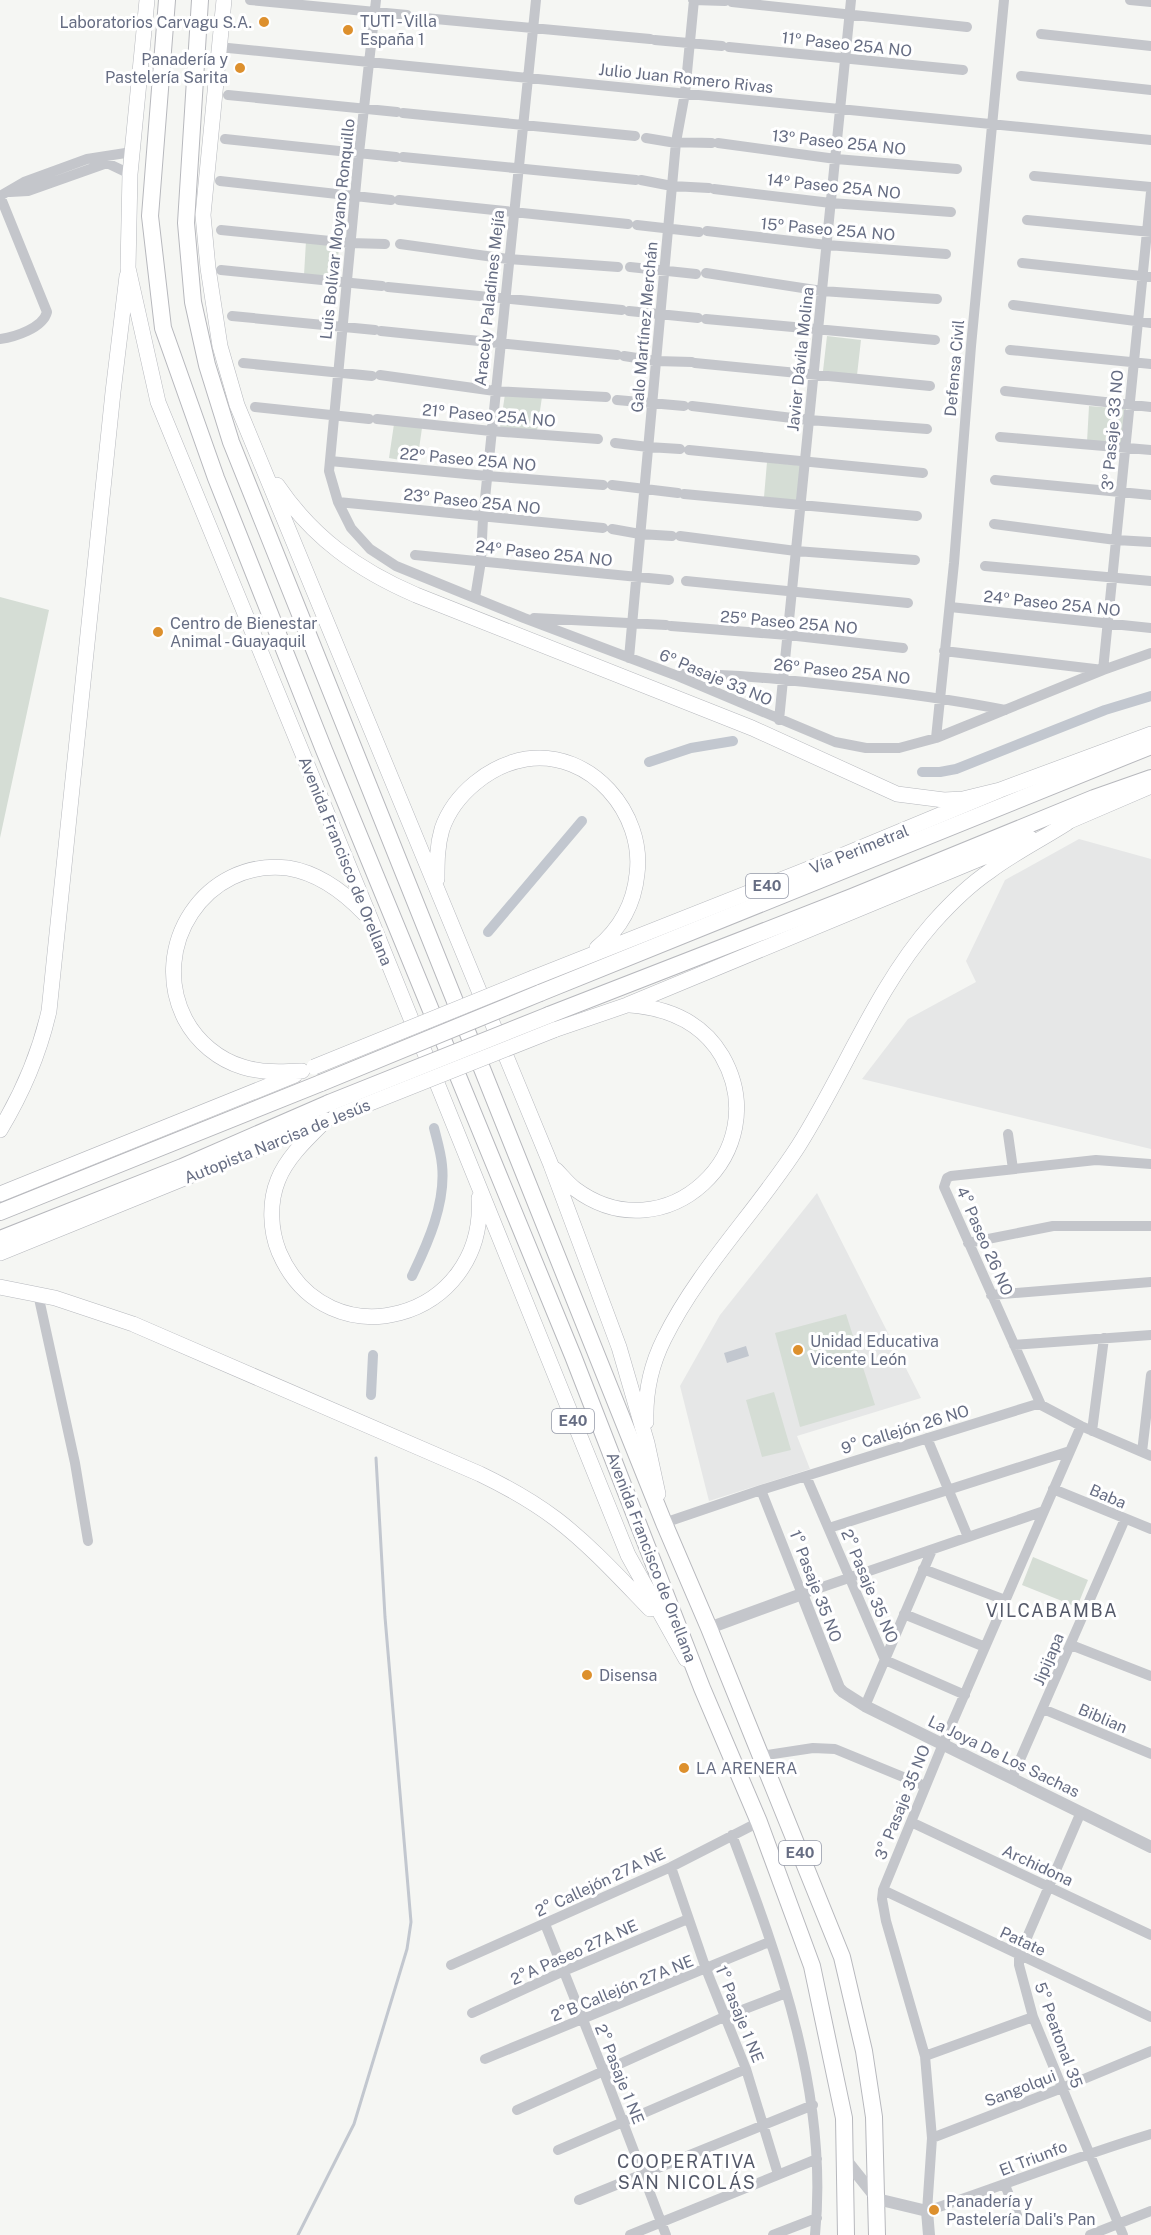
<svg xmlns="http://www.w3.org/2000/svg" width="1151" height="2235" viewBox="0 0 1151 2235" font-family="'Public Sans',sans-serif">
  <style>
    .built { fill: #e6e7e7 }
    .green { fill: #d5ddd5 }
    .water { fill: #c2c7cf }
    .lines { fill: none; stroke-linecap: round; stroke-linejoin: round }
    .stream { stroke: #c2c7cf; stroke-width: 3 }
    .canal { stroke: #c2c7cf; stroke-width: 10 }
    .primary-casing { stroke: #b7b9be; stroke-width: 16 }
    .trunk-casing { stroke: #b7b8bd; stroke-width: 18 }
    .minor { stroke: #c4c6cb; stroke-width: 10 }
    .tertiary { stroke: #c4c6cb; stroke-width: 12 }
    .primary { stroke: #fff; stroke-width: 15 }
    .trunk { stroke: #fff; stroke-width: 16 }
    .primary-bridge-casing { stroke: #b7b9be; stroke-width: 16; stroke-linecap: butt }
    .trunk-bridge-casing { stroke: #b7b8bd; stroke-width: 18; stroke-linecap: butt }
    .primary-bridge { stroke: #fff; stroke-width: 15 }
    .trunk-bridge { stroke: #fff; stroke-width: 16 }
    .poi-dot { fill: #dd902d; stroke: #fff; stroke-width: 2 }
    .labels { text-anchor: middle; stroke-width: 6; stroke-linejoin: round; paint-order: stroke }
    .shield { fill: #fff; stroke: #9499a8; stroke-width: 1.5 }
    .shield-label { font-size: 15px; font-weight: bold; fill: #666d83 }
    .poi-label { font-size: 16px; fill: #666d83; stroke: #fff; text-anchor: start }
    .street-label { font-size: 16px; fill: #666d83; stroke: #fff }
    .neighbourhood-label { font-size: 18px; letter-spacing: 1.5px; fill: #545969; stroke: #fff }
  </style>
  <rect width="100%" height="100%" fill="#f5f6f3"/>
  <path class="built" d="M1079,839L1151,859V1149L862,1079L908,1019L976,982L966,961L1005,880Z
    M817,1193L921,1398L797,1436L810,1469L709,1501L680,1386L720,1315Z"/>
  <path class="green" d="M306,241L339,244L337,278L304,275Z
    M827,336L861,340L857,375L823,371Z
    M505,394L542,397L537,431L500,428Z
    M1089,406L1126,409L1123,445L1087,442Z
    M394,424L422,428L417,463L389,458Z
    M767,462L804,466L800,501L764,497Z
    M0,597L49,610L0,838Z
    M846,1314L875,1405L800,1427L775,1333Z
    M774,1392L791,1450L762,1457L746,1400Z
    M1033,1557L1088,1580L1077,1607L1022,1585Z"/>
  <path class="water" d="M746,1346L749,1356L727,1363L724,1353Z"/>
  <g class="lines">
    <path class="stream" d="M298,2235L354,2124L407,1949L411,1922L385,1617L376,1458"/>
    <path class="canal" d="M649,762L691,748L733,741
      M922,772H940L956,769L1105,710L1151,696
      M488,932L582,821
      M412,1276C428,1243 446,1203 442,1165C441,1153 437,1140 434,1128
      M371,1395L373,1355"/>
    <defs>
      <path id="primary" d="M147,0L130,174L128,268L158,402L371,920L628,1555L686,1659
        M224,0L203,215L208,268L220,346L237,405L551,1165L619,1347L647,1443L658,1494
        M277,485C313,538 358,570 416,595L752,728L897,794L944,800L963,799L1000,790
        M1058,826L1151,786
        M437,879C437,862 437,846 442,829C454,794 490,765 526,759C591,749 645,814 637,874C634,904 620,929 597,948
        M533,978L841,856L1000,790L1151,734
        M554,1030L627,1005L1030,838
        M302,1071C282,1072 263,1073 243,1067C219,1060 197,1042 185,1019C148,947 205,858 288,868C319,873 344,892 365,914
        M326,1120C308,1138 287,1157 278,1180C269,1202 270,1230 279,1252C327,1364 487,1320 479,1198
        M0,1130C23,1092 39,1055 49,1011L113,392L127,276
        M556,1170C562,1176 568,1184 575,1189C665,1256 777,1152 722,1056C702,1022 668,1008 630,1005
        M0,1194L295,1075
        M0,1253L320,1123
        M0,1287L55,1298L133,1324L480,1474C507,1487 532,1501 556,1519C590,1545 620,1578 650,1609
        M646,1422C645,1392 651,1365 664,1339C699,1268 757,1211 799,1145C845,1072 876,988 933,923C950,904 969,885 990,871C1014,853 1042,839 1067,823"/>
      <path id="trunk" d="M167,0L150,216L163,328L216,478L324,750L573,1356L702,1688L759,1822L812,1966L844,2118L846,2235
        M200,0L186,223L193,302L207,365L231,442L664,1523L709,1628L842,1957L864,2051L874,2117L877,2235
        M540,993L1151,746
        M549,1015L852,897L1094,798L1151,778
        M0,1212L321,1083
        M0,1239L182,1167L329,1103"/>
    </defs>
    <use href="#primary" class="primary-casing"/>
    <use href="#trunk" class="trunk-casing"/>
    <path class="minor" d="M250,0L407,15
      M376,0L359,153L329,471L338,502L351,528L370,549L396,566L524,618L675,675L835,742L866,748H899L936,738L1103,670L1151,653
      M693,0L725,1
      M1130,0L1151,2
      M732,2L967,27
      M414,17L650,39
      M1041,34L1151,46
      M655,40L722,46
      M218,47L1151,140
      M729,47L963,70
      M1021,76L1151,90
      M228,95L397,112
      M403,113L635,136
      M646,138L670,142L712,143
      M225,139L396,157
      M718,143L836,159L957,169
      M403,157L636,180
      M1034,176L1151,187
      M641,180L672,186L709,188
      M220,181L391,200
      M714,189L831,203L951,212
      M10,192L28,191L107,163L130,174
      M0,196L47,312C43,328 15,337 0,339
      M0,196L24,182L87,159L132,152
      M399,200L628,224
      M1027,220L1151,232
      M637,225L699,232
      M221,230L350,243L385,244
      M707,231L827,245L946,254
      M400,244L508,259L618,267
      M1022,263L1151,277
      M630,267L696,274
      M221,270L382,286
      M706,273L822,291L937,299
      M388,287L622,310
      M1013,305L1151,323
      M629,311L698,318
      M232,316L375,330
      M706,319L935,340
      M381,331L617,355
      M1010,350L1151,364
      M624,356L656,361L692,362
      M243,363L372,376
      M695,363L930,386
      M380,375L495,391L606,397
      M1005,391L1151,407
      M617,400L684,406
      M692,406L809,420L927,429
      M255,407L369,419
      M377,419L491,431L598,439
      M1000,437L1151,450
      M615,443L648,447L680,449
      M689,450L923,473
      M330,461L487,476L603,485
      M995,480L1151,495
      M612,485L678,493
      M684,494L917,516
      M338,502L603,528
      M994,524L1116,540L1151,542
      M612,529L640,534L672,536
      M680,536L796,551L915,560
      M415,555L669,580
      M985,566L1151,581
      M686,581L908,603
      M475,598L481,561L483,518L536,0
      M950,607L1151,628
      M534,618L666,625
      M671,626L788,635L903,648
      M944,651L1103,670L1151,192
      M629,658L676,142L685,93L694,0
      M681,674C735,674 788,680 841,686C896,692 950,699 1005,710
      M779,720L851,0
      M936,738L954,563L971,346L1004,0
      M1008,1134L1013,1169
      M968,1243L1053,1226H1151
      M38,1294L75,1463L88,1541
      M991,1295L1151,1282
      M1014,1345L1151,1335
      M1041,1405L944,1187L947,1178L951,1176L1096,1160L1151,1164
      M1081,1426L943,1744L883,1890L882,1899L886,1921L925,2056L932,2138L927,2211C1002,2186 1075,2157 1151,2134
      M1092,1431L1104,1338
      M927,1438L968,1537
      M1142,1452L1151,1375
      M806,1476L885,1660L965,1695
      M1053,1489L1151,1529
      M761,1490L802,1594L1044,1511
      M664,1523L761,1490L1034,1405H1041L1081,1426L1151,1456
      M829,1528L1070,1451
      M923,1569L1005,1600
      M904,1614L985,1647
      M1071,1645L1151,1676
      M865,1706L932,1550
      M1043,1709L1151,1754
      M760,1756L813,1748L835,1749L925,1786
      M1012,1778L1125,1519
      M1081,1812L1019,1956V1965L1033,2017L1123,2235
      M911,1822L1151,1935
      M732,1835C780,1962 829,2097 815,2235
      M671,1867L706,1969L746,2069L778,2174
      M883,1890L1151,2017
      M545,1924L603,2070L666,2235
      M451,1965L671,1867L759,1822
      M472,2013L564,1971L688,1919
      M925,2056L1033,2017
      M485,2059L769,1942
      M517,2110L724,2017L786,1993
      M932,2138L1062,2088L1151,2051
      M558,2150L746,2069
      M1005,2185L1017,2215
      M579,2200L813,2105
      M630,2235L817,2159
      M773,2235L817,2218
      M1090,2235L1151,2211"/>
    <path class="tertiary" d="M709,1628L802,1594L839,1688L843,1692L865,1706L1151,1847
      M846,2160L877,2199L927,2211L929,2235"/>
    <use href="#primary" class="primary"/>
    <use href="#trunk" class="trunk"/>
    <defs>
      <path id="primary-bridge" d="M314,1067L533,978
        M335,1117L554,1030"/>
      <path id="trunk-bridge" d="M321,1083L540,993
        M329,1103L549,1015"/>
    </defs>
    <use href="#primary-bridge" class="primary-bridge-casing"/>
    <use href="#trunk-bridge" class="trunk-bridge-casing"/>
    <use href="#primary-bridge" class="primary-bridge"/>
    <use href="#trunk-bridge" class="trunk-bridge"/>
  </g>
  <g class="poi-dot">
    <circle cx="264" cy="22" r="6"/>
    <circle cx="348" cy="30" r="6"/>
    <circle cx="240" cy="68" r="6"/>
    <circle cx="158" cy="632" r="6"/>
    <circle cx="798" cy="1350" r="6"/>
    <circle cx="587" cy="1675" r="6"/>
    <circle cx="684" cy="1768" r="6"/>
    <circle cx="934" cy="2210" r="6"/>
  </g>
  <g class="labels">
    <g class="shield">
      <rect x="746" y="874" width="42" height="24" rx="4.5"/>
      <rect x="552" y="1409" width="42" height="24" rx="4.5"/>
      <rect x="779" y="1841" width="42" height="24" rx="4.5"/>
    </g>
    <g class="shield-label">
      <text x="767" y="891">E40</text>
      <text x="573" y="1426">E40</text>
      <text x="800" y="1858">E40</text>
    </g>
    <g class="poi-label">
      <text x="360" y="27">TUTI - Villa<tspan x="360" dy="18">España 1</tspan></text>
      <text x="252" y="28" text-anchor="end">Laboratorios Carvagu S.A.</text>
      <text x="228" y="65" text-anchor="end">Panadería y<tspan x="228" dy="18">Pastelería Sarita</tspan></text>
      <text x="170" y="629">Centro de Bienestar<tspan x="170" dy="18">Animal - Guayaquil</tspan></text>
      <text x="810" y="1347">Unidad Educativa<tspan x="810" dy="18">Vicente León</tspan></text>
      <text x="599" y="1681">Disensa</text>
      <text x="696" y="1774">LA ARENERA</text>
      <text x="946" y="2207">Panadería y<tspan x="946" dy="18">Pastelería Dali's Pan</tspan></text>
    </g>
    <g class="street-label">
      <text transform="translate(847 44) rotate(6)" y="6">11º Paseo 25A NO</text>
      <text transform="translate(686 78) rotate(6)" y="6">Julio Juan Romero Rivas</text>
      <text transform="translate(839 142) rotate(6)" y="6">13º Paseo 25A NO</text>
      <text transform="translate(834 186) rotate(6)" y="6">14º Paseo 25A NO</text>
      <text transform="translate(337 229) rotate(-84)" y="6">Luis Bolívar Moyano Ronquillo</text>
      <text transform="translate(828 229) rotate(5)" y="6">15º Paseo 25A NO</text>
      <text transform="translate(489 298) rotate(-84)" y="6">Aracely Paladines Mejía</text>
      <text transform="translate(644 327) rotate(-85)" y="6">Galo Martínez Merchán</text>
      <text transform="translate(800 359) rotate(-84)" y="6">Javier Dávila Molina</text>
      <text transform="translate(954 368) rotate(-85)" y="6">Defensa Civil</text>
      <text transform="translate(489 415) rotate(5)" y="6">21º Paseo 25A NO</text>
      <text transform="translate(1112 430) rotate(-85)" y="6">3º Pasaje 33 NO</text>
      <text transform="translate(468 459) rotate(5)" y="6">22º Paseo 25A NO</text>
      <text transform="translate(472 501) rotate(6)" y="6">23º Paseo 25A NO</text>
      <text transform="translate(544 553) rotate(6)" y="6">24º Paseo 25A NO</text>
      <text transform="translate(1052 603) rotate(6)" y="6">24º Paseo 25A NO</text>
      <text transform="translate(789 622) rotate(5)" y="6">25º Paseo 25A NO</text>
      <text transform="translate(842 671) rotate(6)" y="6">26º Paseo 25A NO</text>
      <text transform="translate(716 677) rotate(23)" y="6">6º Pasaje 33 NO</text>
      <text transform="translate(859 849) rotate(-22)" y="6">Vía Perimetral</text>
      <text transform="translate(346 861) rotate(68)" y="6">Avenida Francisco de Orellana</text>
      <text transform="translate(277 1141) rotate(-22)" y="6">Autopista Narcisa de Jesús</text>
      <text transform="translate(985 1241) rotate(66)" y="6">4° Paseo 26 NO</text>
      <text transform="translate(905 1429) rotate(-17)" y="6">9° Callejón 26 NO</text>
      <text transform="translate(1108 1496) rotate(23)" y="6">Baba</text>
      <text transform="translate(652 1557) rotate(69)" y="6">Avenida Francisco de Orellana</text>
      <text transform="translate(816 1586) rotate(69)" y="6">1° Pasaje 35 NO</text>
      <text transform="translate(870 1586) rotate(67)" y="6">2° Pasaje 35 NO</text>
      <text transform="translate(1048 1659) rotate(-67)" y="6">Jipijapa</text>
      <text transform="translate(1103 1718) rotate(23)" y="6">Biblian</text>
      <text transform="translate(1004 1756) rotate(26)" y="6">La Joya De Los Sachas</text>
      <text transform="translate(902 1802) rotate(-68)" y="6">3° Pasaje 35 NO</text>
      <text transform="translate(1038 1865) rotate(25)" y="6">Archidona</text>
      <text transform="translate(600 1882) rotate(-25)" y="6">2° Callejón 27A NE</text>
      <text transform="translate(1023 1941) rotate(25)" y="6">Patate</text>
      <text transform="translate(574 1952) rotate(-24)" y="6">2°A Paseo 27A NE</text>
      <text transform="translate(622 1988) rotate(-22)" y="6">2°B Callejón 27A NE</text>
      <text transform="translate(740 2014) rotate(68)" y="6">1° Pasaje 1 NE</text>
      <text transform="translate(1059 2035) rotate(70)" y="6">5° Peatonal 35</text>
      <text transform="translate(620 2074) rotate(68)" y="6">2° Pasaje 1 NE</text>
      <text transform="translate(1020 2088) rotate(-21)" y="6">Sangolqui</text>
      <text transform="translate(1033 2158) rotate(-21)" y="6">El Triunfo</text>
    </g>
    <g class="neighbourhood-label">
      <text x="1052" y="1617">VILCABAMBA</text>
      <text x="687" y="2168">COOPERATIVA<tspan x="687" dy="21">SAN NICOLÁS</tspan></text>
    </g>
  </g>
</svg>
